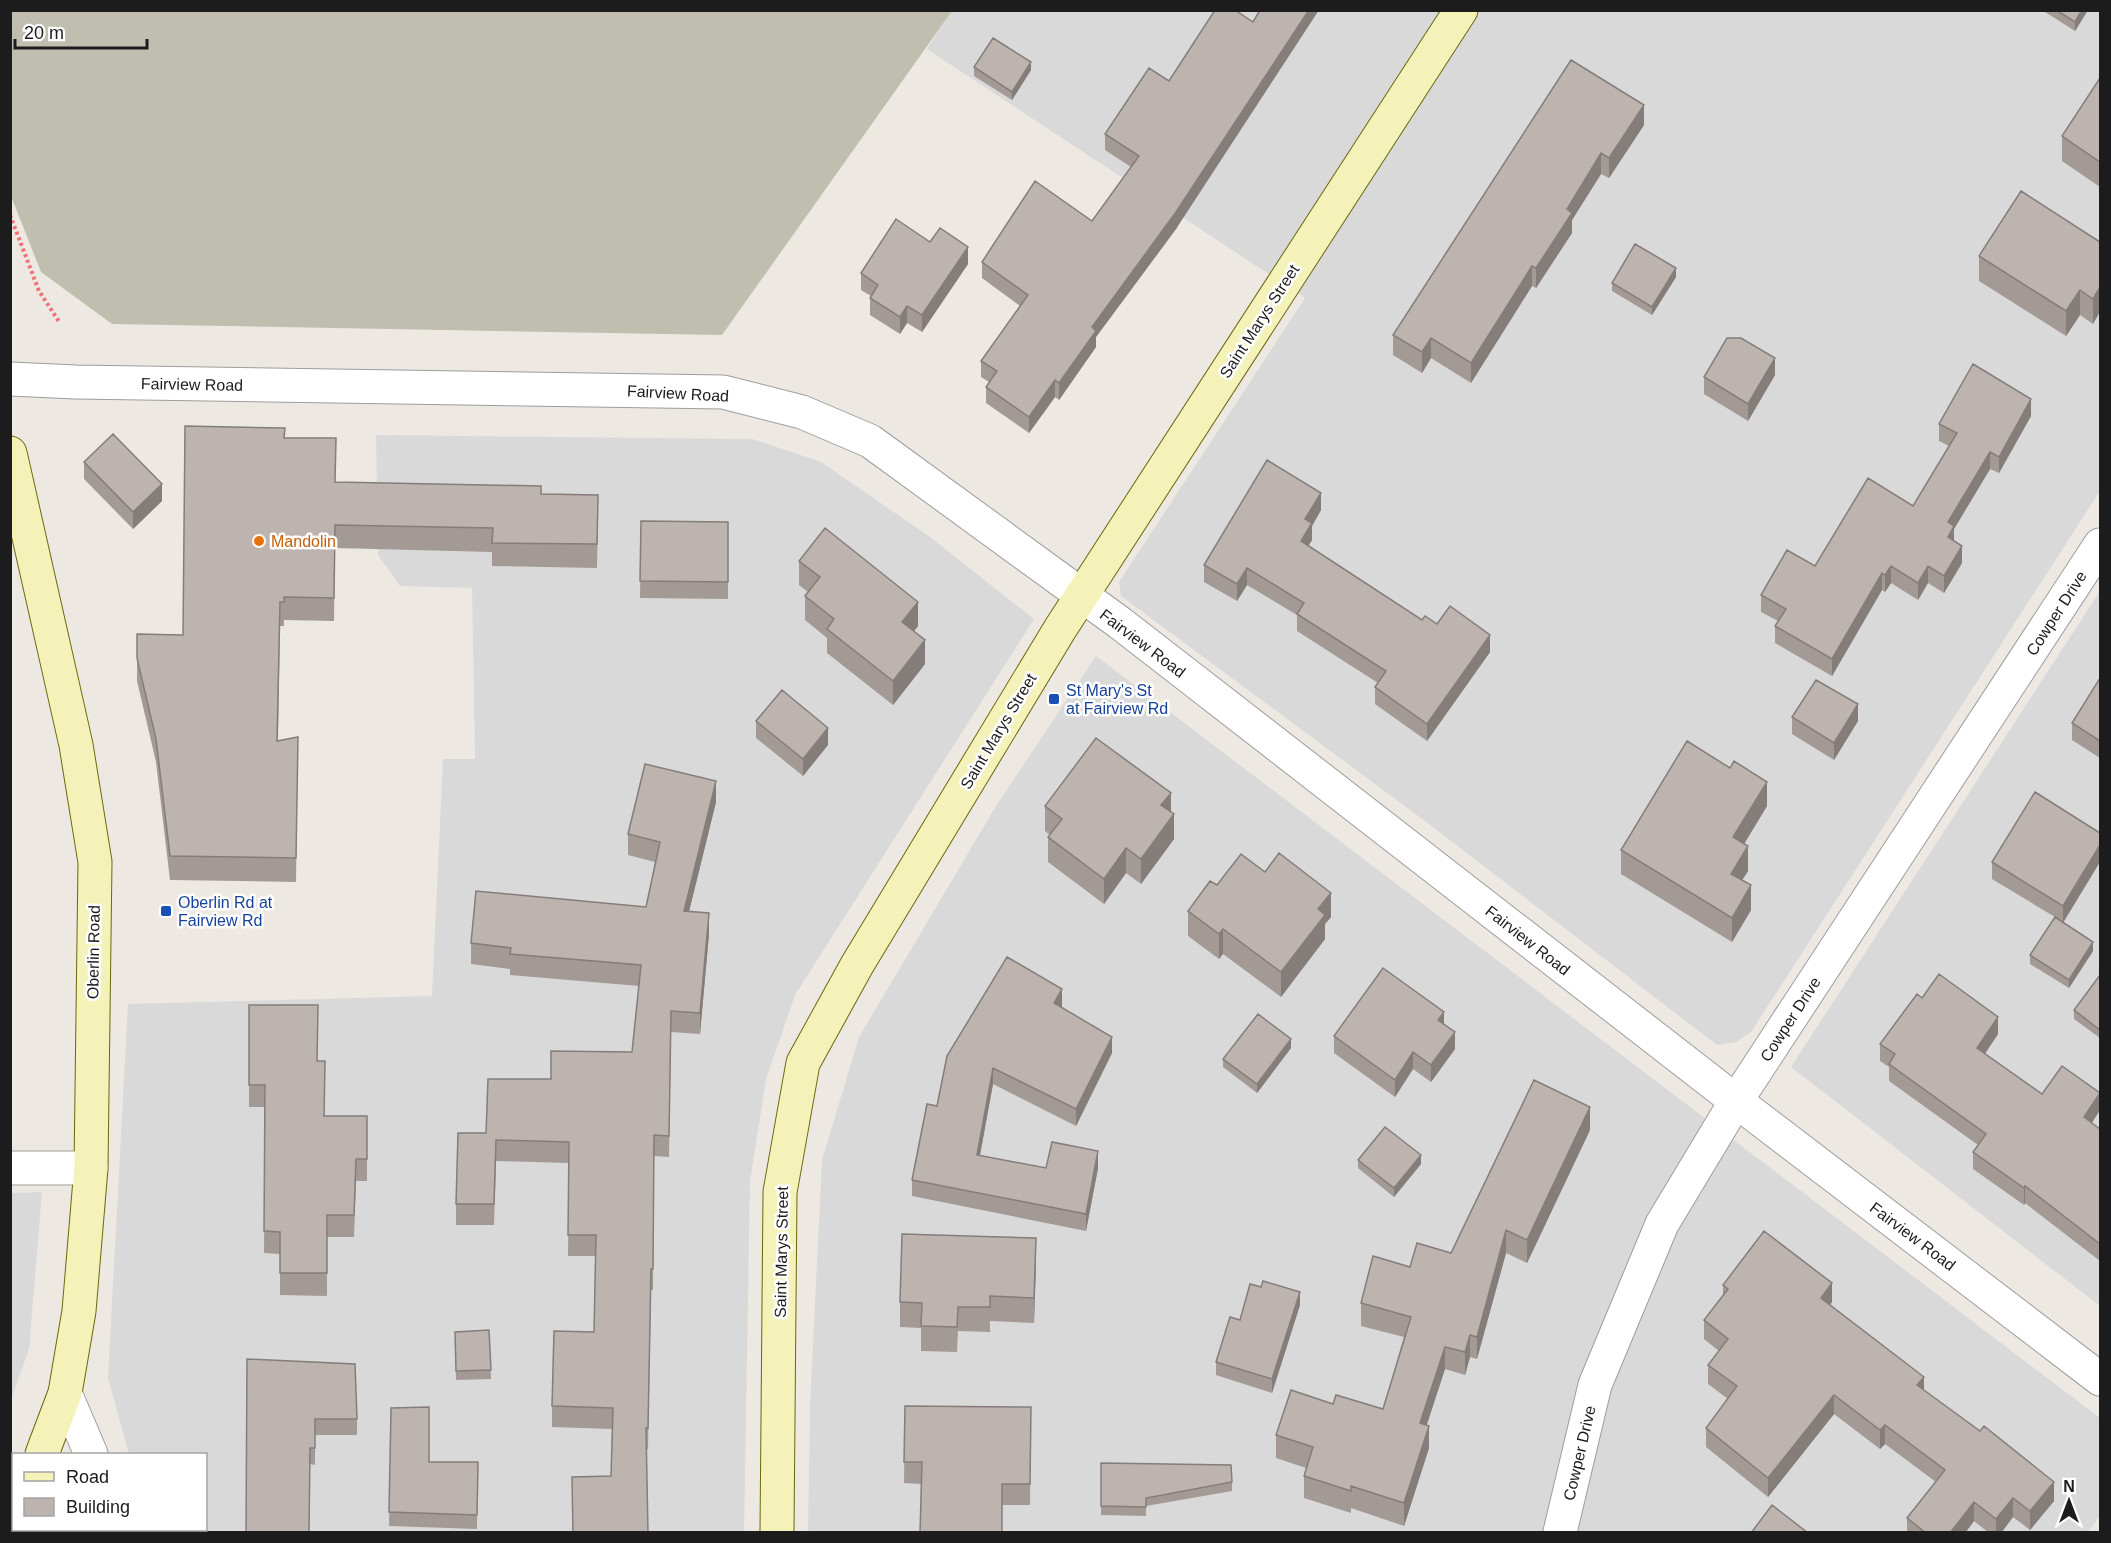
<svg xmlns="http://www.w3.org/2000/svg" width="2111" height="1543" viewBox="0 0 2111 1543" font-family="Arial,sans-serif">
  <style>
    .residential { fill: #dad9d9 }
    .construction { fill: #c0beaf }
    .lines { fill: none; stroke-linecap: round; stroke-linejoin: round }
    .minor-casing { stroke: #9d9d9d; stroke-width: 35 }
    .tertiary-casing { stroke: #9d9d9d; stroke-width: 35 }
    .secondary-casing { stroke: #69690c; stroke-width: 35 }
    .path { stroke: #ef7172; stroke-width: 4; stroke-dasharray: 3 3; stroke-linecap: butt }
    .minor { stroke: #fff; stroke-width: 33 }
    .tertiary { stroke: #fff; stroke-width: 33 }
    .secondary { stroke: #f4f1b9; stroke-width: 33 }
    .wall { fill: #a39a96 }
    .shaded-wall { fill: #847d7a }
    .building { fill: #bdb3af; stroke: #847d7a; stroke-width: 1.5 }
    .food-dot { fill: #e8710a; stroke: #fff; stroke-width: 2 }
    .transit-dot { fill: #1a4fb4; stroke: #fff; stroke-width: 2 }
    .labels { text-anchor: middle; stroke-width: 5; stroke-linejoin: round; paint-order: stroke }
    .street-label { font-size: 16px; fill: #1c1c1c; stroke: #fff }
    .food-label { font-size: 16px; fill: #c56008; stroke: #fff; text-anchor: start }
    .transit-label { font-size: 16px; fill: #164399; stroke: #fff; text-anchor: start }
  </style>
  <rect width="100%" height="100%" fill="#ede8e2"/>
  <path class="residential" d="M952,10L2100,11V491L1751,1032L1736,1042L1717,1045L1425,821L1121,596L1119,582L1305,298L927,49Z
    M376,435L752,439L821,462L930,537L1034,619L795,995L766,1079L750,1181L744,1532H146L145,1530H206V1454H129L108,1378L128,1004L432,996L443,759H475L472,588L400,586L378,555Z
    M2100,591V1306L1791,1067Z
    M1096,656L2100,1418V1516L2088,1532H808L810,1407L822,1160L859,1037L996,806Z
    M42,1192L29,1349L11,1399V1193Z"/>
  <path class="construction" d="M11,10H952V11L722,335L112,324L41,272L11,196Z"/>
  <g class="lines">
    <defs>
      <path id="minor" d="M10,1168H91
        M65,1393L91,1454
        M115,1530L116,1532
        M1560,1532L1595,1385L1662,1224L1736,1101L2100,545"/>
      <path id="tertiary" d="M10,379L76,382L723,392L802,412L870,441L1120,623L1736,1101L2100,1379"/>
      <path id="secondary" d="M10,453L76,745L95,862L91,1168L79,1311L65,1393L42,1454
        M15,1532L16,1530
        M777,1532L780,1192L803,1063L857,965L1060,629L1461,10"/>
    </defs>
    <use href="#minor" class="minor-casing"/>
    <use href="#tertiary" class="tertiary-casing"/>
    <use href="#secondary" class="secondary-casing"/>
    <path class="path" d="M10,215L39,291L60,323"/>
    <use href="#minor" class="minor"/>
    <use href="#tertiary" class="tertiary"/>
    <use href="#secondary" class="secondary"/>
  </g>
  <path class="wall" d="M2042,10H2088L2075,31Z
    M1253,22L1176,229L1096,337V347L1059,400L1055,397L1029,433L986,403V387L989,382L981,377V361L1020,306L982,278V262L1092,221L1131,167L1105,150V134L1169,81Z
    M1571,60L1644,125L1609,178L1601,174L1572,220V233L1536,288L1532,286L1471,383L1431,358L1422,373L1393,355V335Z
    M974,67L1031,70L1012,100L974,76Z
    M2100,78V187L2062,161V136Z
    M930,242L968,264L922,332L907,323L900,334L870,315V298L871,296L861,290V273Z
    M2100,242L2093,324L2080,315L2066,336L1979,281V256Z
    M1676,277L1652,315L1612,291V283Z
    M1775,375L1748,421L1704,394V377Z
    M2031,416L1999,473L1990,469L1954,529V541L1962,563L1944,593L1928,583L1918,600L1891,583L1885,592L1882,590L1832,676L1775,643V626L1778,621L1761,612V595L1815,566L1913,506L1949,446L1939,441V424Z
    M285,438L335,482L541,494L598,519L597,568L492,566V552L335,548L334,621L284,620V626H280L278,741L298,737L296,882L170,880L156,762L137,681V634L183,635Z
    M84,462L162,501L133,529L84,479Z
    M1321,510L1312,526V540L1308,545L1422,620L1437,624L1490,652L1427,741L1375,704V687L1378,683L1297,631V615L1247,585L1237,601L1204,582V565Z
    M641,521L728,522V599L640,598Z
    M799,561L918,626L914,631L925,664L893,705L827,653V638L805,620V596L808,592L799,585Z
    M2100,678V758L2072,740V723Z
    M1792,717L1858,721L1834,760L1792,734Z
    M756,721L828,745L803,776L756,738Z
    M716,802L689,911L709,934L700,1034L671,1032L669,1157L654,1156L653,1290H651L648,1449H646L611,1476L612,1429L552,1427V1406L594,1332L596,1256H568L569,1163L496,1161L494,1225H456V1204L486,1133L551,1079L632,1052L639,986L510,975V969L471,964V943L646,907L655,862L628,855V834Z
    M1045,806L1171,812L1174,839L1141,884L1126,873L1104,904L1048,862V837L1050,835L1045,831Z
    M1767,806L1744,844L1748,871L1742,880L1751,910L1732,942L1621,874V850Z
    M2100,833L2063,922L2093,951L2069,988L2030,964V955L2055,917L1992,879V862Z
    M1265,872L1331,917L1325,924V939L1281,997L1223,954L1219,959L1188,936V911L1217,885Z
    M2100,975V1038L2074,1019V1010Z
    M1922,998L1998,1034L1985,1054L2042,1094L2100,1110L2092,1123L2100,1129V1261L2025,1203L2024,1205L1973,1169V1152L1978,1145L1889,1081V1067L1880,1061V1044Z
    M249,1005L317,1061L325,1083L324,1116H367V1181H356L354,1237H327V1296L280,1295V1254L264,1253L265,1107H249Z
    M1062,1006V1007L1112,1053L1076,1126L993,1084L980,1155L1046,1168H1098L1086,1231L912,1196V1180L937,1106Z
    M1444,1024L1455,1049L1431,1082L1413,1069L1395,1097L1334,1053V1036Z
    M1291,1048L1257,1093L1223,1067V1059Z
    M1590,1130L1527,1263L1506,1253L1477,1359L1470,1357L1465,1375L1445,1369L1426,1425L1429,1448L1404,1526L1351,1508V1513L1304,1498V1476L1306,1468L1276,1458V1435L1333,1404L1383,1409L1404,1337L1361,1326V1303L1410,1267L1451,1253Z
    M1358,1160L1421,1164L1394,1197L1358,1168Z
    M1036,1263L1034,1323L990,1321V1332L958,1331L957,1352L921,1351V1328L900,1327V1302Z
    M1723,1285L1832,1302L1830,1305L1924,1390L2054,1501L2030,1530L2013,1517L2001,1533H1989L1974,1521L1965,1533H1907V1518L1936,1482L1885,1444L1880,1449L1834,1414L1768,1497L1706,1447V1428L1728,1399L1708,1384V1365L1719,1351L1704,1339V1320L1723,1295Z
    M1261,1287L1300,1305L1272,1393L1216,1375V1362L1240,1320Z
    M489,1330L491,1379L456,1380L455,1332Z
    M247,1359L357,1419V1435H315V1465L310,1464Z
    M905,1406L1031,1407L1030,1505H1002L921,1484L904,1483Z
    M391,1408L429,1462H478L477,1529L389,1526Z
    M1101,1463L1232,1482V1491L1146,1506V1516L1101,1515Z"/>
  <path class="shaded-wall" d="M1309,10H1319L1176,229L1096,337V347L1059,400V383L1092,327Z
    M2082,10H2088L2075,31V22Z
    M1031,62V70L1012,100V92Z
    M1644,105V125L1609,178V158Z
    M1601,153V174L1572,220V233L1536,288V268L1567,209Z
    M968,247V264L922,332V315Z
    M1532,266V286L1471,383V363Z
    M1676,268V277L1652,315V307Z
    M2100,287V312L2093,324V299Z
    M2080,290V315L2066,336V311Z
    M907,306V323L900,334V317Z
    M1431,338V358L1422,373V352Z
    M1775,358V375L1748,421V404Z
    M1055,380V397L1029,433V417Z
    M2031,399V416L1999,473V457Z
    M1990,452V469L1954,529V543L1948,537V522Z
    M162,484V501L133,529V512Z
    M1321,493V510L1312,526V540L1301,558V541L1305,519Z
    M1962,546V563L1944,593V576Z
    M1891,566V583L1885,592V575Z
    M1928,566V583L1918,600V583Z
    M1247,568V585L1237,601V584Z
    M1882,573V590L1832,676V659Z
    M918,602V626L902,647V622Z
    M1490,635V652L1427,741V724Z
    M925,640V664L893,705V681Z
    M1858,704V721L1834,760V743Z
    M828,728V745L803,776V759Z
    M716,781V802L684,932V911Z
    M1767,782V806L1733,862V837Z
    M1171,793V817L1161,805Z
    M1174,814V839L1141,884V859Z
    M2100,845V862L2063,923V906Z
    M1748,846V871L1731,898V874Z
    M1126,848V873L1104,904V879Z
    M1751,885V910L1732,942V918Z
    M1331,893V917L1325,924V939L1281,997V972L1318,909Z
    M709,913V934L700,1034V1013Z
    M1223,929V954L1219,959V934Z
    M2093,942V951L2069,988V980Z
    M1062,989V1006L1054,1019V1003Z
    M1444,1012V1029L1438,1020Z
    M1998,1017V1034L1977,1065V1048Z
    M1455,1032V1049L1431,1082V1065Z
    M1112,1037V1053L1076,1126V1109Z
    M1291,1039V1048L1257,1093V1084Z
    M1413,1052V1069L1395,1097V1080Z
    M993,1068V1084L977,1171V1155Z
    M2100,1093V1110L2084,1134V1117Z
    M1590,1107V1130L1527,1263V1240Z
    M1098,1151V1168L1086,1231V1214Z
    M1421,1155V1164L1394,1197V1188Z
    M2025,1186V1203L2024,1205V1188Z
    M1506,1230V1253L1477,1359V1337Z
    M1036,1238V1263L1034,1323V1298Z
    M1832,1283V1302L1821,1317V1298Z
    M1300,1292V1305L1272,1393V1379Z
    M1470,1335V1357L1465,1375V1352Z
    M1445,1347V1369L1420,1446V1423Z
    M1924,1377V1396L1917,1385Z
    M1834,1395V1414L1768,1497V1478Z
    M1885,1425V1444L1880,1449V1430Z
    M1429,1426V1448L1404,1526V1503Z
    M2054,1482V1501L2030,1530V1511Z
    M2013,1498V1517L2001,1533H1996V1519Z
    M1974,1502V1521L1965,1533H1950Z"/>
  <path class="building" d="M1215,10H1235L1253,22L1260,10H1309L1176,212L1092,327L1096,331L1059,383L1055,380L1029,417L986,387L997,371L981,361L1028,295L982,262L1035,181L1092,221L1139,156L1105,134L1149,68L1169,81Z
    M2056,10H2082L2075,22Z
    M993,38L1031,62L1012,92L974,67Z
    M1571,60L1644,105L1609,158L1601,153L1567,209L1572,213L1536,268L1532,266L1471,363L1431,338L1422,352L1393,335Z
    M2100,78V162L2062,136Z
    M2021,191L2100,242V287L2093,299L2080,290L2066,311L1979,256Z
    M896,219L930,242L940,228L968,247L922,315L907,306L900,317L870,298L878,285L861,273Z
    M1635,244L1676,268L1652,307L1612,283Z
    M1727,338H1741L1775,358L1748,404L1704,377Z
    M1973,364L2031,399L1999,457L1990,452L1948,522L1954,526L1948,537L1962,546L1944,576L1928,566L1918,583L1891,566L1885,575L1882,573L1832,659L1775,626L1786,609L1761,595L1787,550L1815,566L1868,478L1913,506L1957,433L1939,424Z
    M185,426L285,428L284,438H336L335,482L541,486V494L598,495L597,544L492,543L493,528L335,525L334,598L284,597V602H280L277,741L298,737L296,858L170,856L156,739L137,658V634L183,635Z
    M113,434L162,484L133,512L84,462Z
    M1267,460L1321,493L1305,519L1312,523L1301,541L1422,620L1425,616L1437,624L1450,606L1490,635L1427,724L1375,687L1386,671L1297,614L1304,603L1247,568L1237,584L1204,565Z
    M641,521L728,522V582L640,581Z
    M825,528L918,602L902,622L925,640L893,681L827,629L834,619L805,596L820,577L799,561Z
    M2100,678V741L2072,723Z
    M1816,680L1858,704L1834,743L1792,717Z
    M782,690L828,728L803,759L756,721Z
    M1096,738L1171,793L1161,805L1174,814L1141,859L1126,848L1104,879L1048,837L1062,819L1045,806Z
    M1687,741L1730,768L1734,761L1767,782L1733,837L1748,846L1731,874L1751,885L1732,918L1621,850Z
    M645,764L716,781L684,911L709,913L700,1013L671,1011L669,1136L654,1135L653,1269H651L648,1428H646L648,1533H573L572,1477L611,1476L613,1408L552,1406L554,1331L594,1332L596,1235H568L569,1142L496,1140L494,1204H456L458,1133H486L488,1079H551V1051L632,1052L641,965L510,954L511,948L471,943L476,891L646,907L660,842L628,834Z
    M2035,792L2100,833V845L2063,906L1992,862Z
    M1279,853L1331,893L1318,909L1325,915L1281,972L1223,929L1219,934L1188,911L1210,881L1217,885L1241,854L1265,872Z
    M2055,917L2093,942L2069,980L2030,955Z
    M1007,957L1062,989L1054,1003L1112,1037L1076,1109L993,1068L977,1155L1046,1168L1052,1142L1098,1151L1086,1214L912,1180L927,1104L937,1106L947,1056Z
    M1383,968L1444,1012L1438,1020L1455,1032L1431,1065L1413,1052L1395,1080L1334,1036Z
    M1939,974L1998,1017L1977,1048L2042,1094L2062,1066L2100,1093L2084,1117L2100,1129V1244L2025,1186L2024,1188L1973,1152L1986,1134L1889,1064L1895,1054L1880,1044L1917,994L1922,998Z
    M2100,975V1030L2074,1010Z
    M249,1005H318L317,1061H325L324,1116H367V1159H356L354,1215H327V1273H280V1232L264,1231L265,1085H249Z
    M1258,1014L1291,1039L1257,1084L1223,1059Z
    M1534,1080L1590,1107L1527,1240L1506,1230L1477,1337L1470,1335L1465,1352L1445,1347L1420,1423L1429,1426L1404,1503L1351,1486V1491L1304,1476L1313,1447L1276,1435L1291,1390L1333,1404L1336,1395L1383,1409L1411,1317L1361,1303L1373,1256L1410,1267L1417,1243L1451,1253Z
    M1385,1127L1421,1155L1394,1188L1358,1160Z
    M1764,1231L1832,1283L1821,1298L1924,1377L1917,1385L1980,1431L1984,1426L2054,1482L2030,1511L2013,1498L1996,1519L1974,1502L1950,1533H1926L1907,1518L1945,1470L1885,1425L1880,1430L1834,1395L1768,1478L1706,1428L1737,1386L1708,1365L1728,1339L1704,1320L1728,1289L1723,1285Z
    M902,1234L1036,1238L1034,1298L990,1296V1307H958L957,1327L921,1326L922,1303L900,1302Z
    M1263,1281L1300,1292L1272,1379L1216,1362L1230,1317L1240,1320L1250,1284L1261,1287Z
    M489,1330L491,1370L456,1371L455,1332Z
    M247,1359L355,1364L357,1419H315V1448H310L309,1533H246Z
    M905,1406L1031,1407L1030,1484H1002V1533H920L922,1462H904Z
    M429,1407V1462H478L477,1515L389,1512L391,1408Z
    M1101,1463L1231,1465L1232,1482L1146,1498V1507L1101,1506Z
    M1772,1505L1808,1533H1751Z"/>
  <circle class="food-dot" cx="259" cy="541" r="6"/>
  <g class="transit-dot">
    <rect x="1048" y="693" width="12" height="12" rx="3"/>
    <rect x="160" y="905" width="12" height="12" rx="3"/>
  </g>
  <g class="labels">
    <g class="street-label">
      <text transform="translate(1259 321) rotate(-57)" y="6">Saint Marys Street</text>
      <text transform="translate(192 384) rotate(1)" y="6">Fairview Road</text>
      <text transform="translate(678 393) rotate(3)" y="6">Fairview Road</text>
      <text transform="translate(2056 613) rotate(-57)" y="6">Cowper Drive</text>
      <text transform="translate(1143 643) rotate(37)" y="6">Fairview Road</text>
      <text transform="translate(998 731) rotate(-59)" y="6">Saint Marys Street</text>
      <text transform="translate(1528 940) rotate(38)" y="6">Fairview Road</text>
      <text transform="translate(93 952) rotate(-89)" y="6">Oberlin Road</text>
      <text transform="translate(1790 1019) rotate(-57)" y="6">Cowper Drive</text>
      <text transform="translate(1913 1236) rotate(37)" y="6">Fairview Road</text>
      <text transform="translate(781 1252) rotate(-89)" y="6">Saint Marys Street</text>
      <text transform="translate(1579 1453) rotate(-77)" y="6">Cowper Drive</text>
    </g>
    <g class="food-label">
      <text x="271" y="547">Mandolin</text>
    </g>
    <g class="transit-label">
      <text x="1066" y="696">St Mary's St<tspan x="1066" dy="18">at Fairview Rd</tspan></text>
      <text x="178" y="908">Oberlin Rd at<tspan x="178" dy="18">Fairview Rd</tspan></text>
    </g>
  </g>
  <rect width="2111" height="1543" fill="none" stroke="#1c1c1c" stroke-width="24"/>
  <rect x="12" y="1453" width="195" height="78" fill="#ffffff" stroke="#a4a4a4" stroke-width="1.5"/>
  <rect x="24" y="1472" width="30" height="9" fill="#f4f1b9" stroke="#a4a4a4" stroke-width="1.5"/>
  <text x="66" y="1483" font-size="18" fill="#1c1c1c">Road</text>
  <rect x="24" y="1498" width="30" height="18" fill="#bdb3af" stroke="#a4a4a4" stroke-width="1.5"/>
  <text x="66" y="1513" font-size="18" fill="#1c1c1c">Building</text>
  <g transform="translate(2069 1501)" stroke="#ffffff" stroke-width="4.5" paint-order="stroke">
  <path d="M0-4.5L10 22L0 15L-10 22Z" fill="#1c1c1c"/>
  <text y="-9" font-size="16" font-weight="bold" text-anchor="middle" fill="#1c1c1c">N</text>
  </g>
  <path d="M15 39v9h132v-9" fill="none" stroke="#1c1c1c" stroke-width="3"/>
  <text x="24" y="39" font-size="18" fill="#1c1c1c" stroke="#ffffff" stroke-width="4.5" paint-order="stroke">20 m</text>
</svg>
